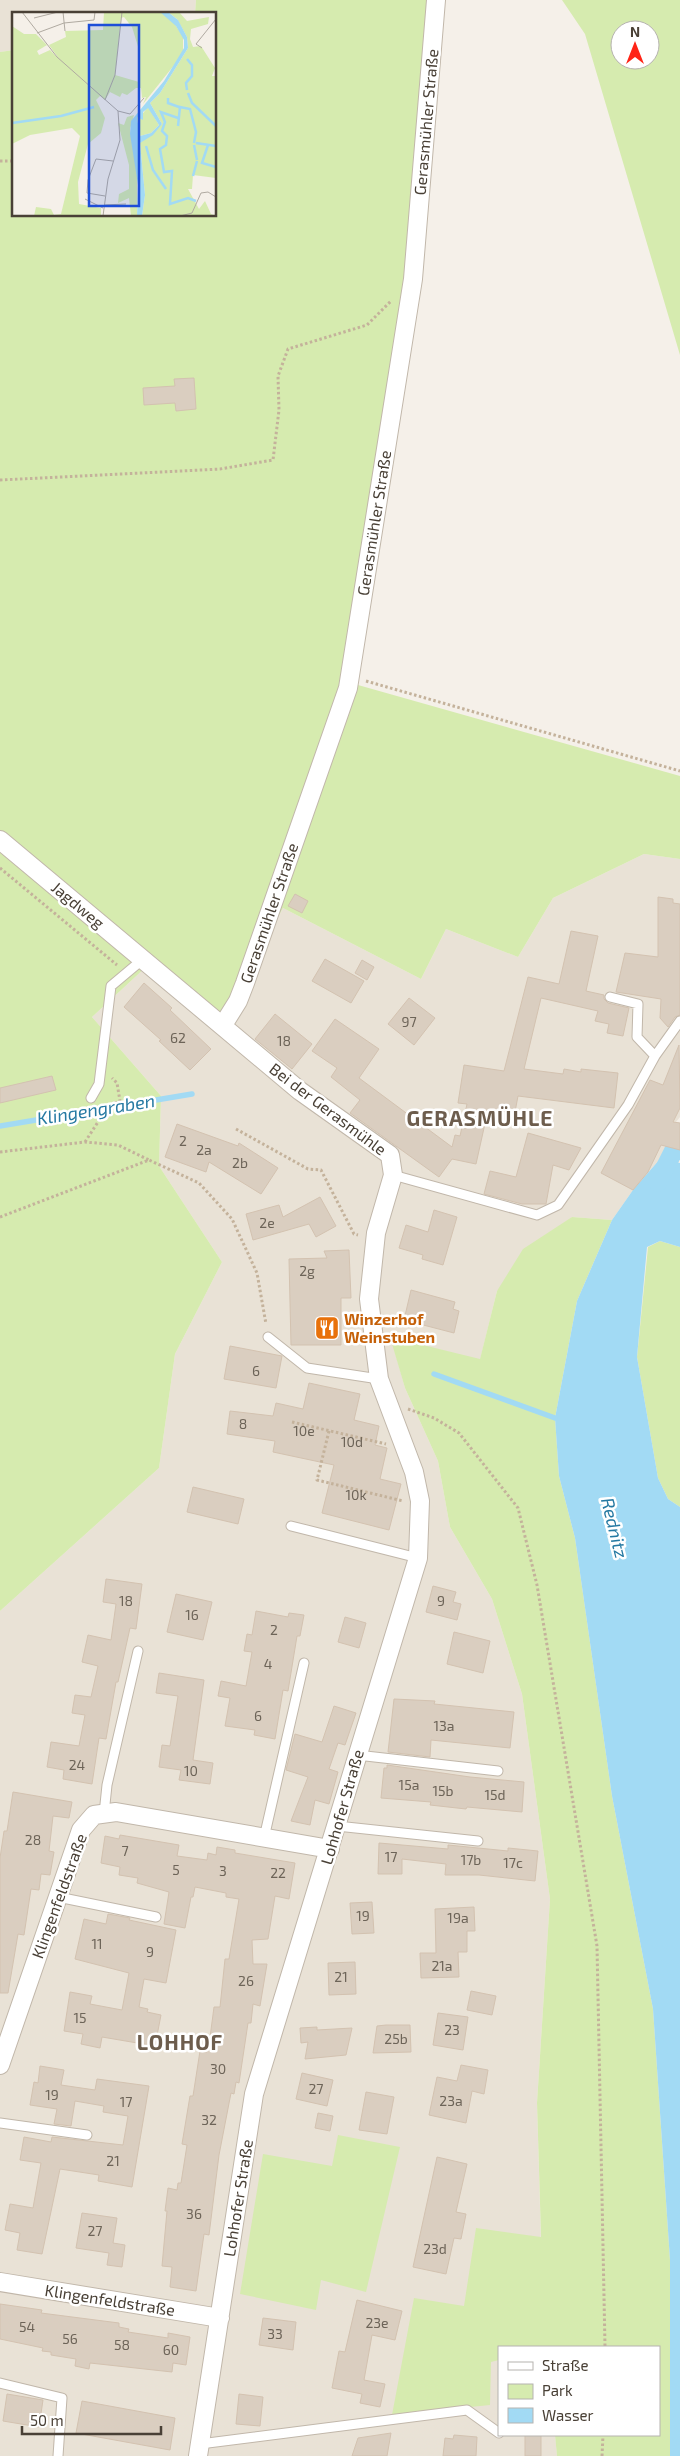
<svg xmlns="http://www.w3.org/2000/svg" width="680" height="2456" viewBox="0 0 680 2456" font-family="'Exo 2',sans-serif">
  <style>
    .residential { fill: #e9e2d6 }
    .green { fill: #d6ebaf; fill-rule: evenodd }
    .water { fill: #a2daf4 }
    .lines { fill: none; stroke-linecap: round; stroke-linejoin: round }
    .stream { stroke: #a2daf4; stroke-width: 5.5 }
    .canal { stroke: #a2daf4; stroke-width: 19 }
    .building { fill: #dacec0; stroke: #d3c2b0 }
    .lane-casing { stroke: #c1b7aa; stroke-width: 11 }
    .street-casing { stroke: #c1b7aa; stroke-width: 20 }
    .path { stroke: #c4b29b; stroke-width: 3; stroke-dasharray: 2.5 2.5; stroke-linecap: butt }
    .lane { stroke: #fff; stroke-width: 9 }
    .street { stroke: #fff; stroke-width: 18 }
    .labels { text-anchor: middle; stroke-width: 5; stroke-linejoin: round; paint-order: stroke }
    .number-label { font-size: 14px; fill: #6d6458 }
    .street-label { font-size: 16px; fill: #494036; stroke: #fff }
    .food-label { font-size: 16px; font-weight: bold; fill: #c56008; stroke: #fff; text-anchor: start }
    .water-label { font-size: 18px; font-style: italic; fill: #2579a2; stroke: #fff }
    .district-label { font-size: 21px; font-weight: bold; letter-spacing: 1px; fill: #6d5d4d; stroke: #fff }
    .inset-river { fill: none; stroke: #a2daf4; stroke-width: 2.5 }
    .inset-road { fill: none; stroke: #b0aaa1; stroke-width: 1 }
    .view { fill: #1d4ed8; fill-opacity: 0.15; stroke: #1d4ed8; stroke-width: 2.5 }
    .inset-edge { fill: none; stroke: #494036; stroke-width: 2.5 }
  </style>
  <rect width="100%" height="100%" fill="#f5f0e9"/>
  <path class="residential" d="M0,0H196L195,14H14V50L0,52Z
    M644,854L680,859V1117L676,1122L680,1123V1154L660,1159L633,1190L612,1220L572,1217L497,1291L480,1360L391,1338L405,1388L438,1461L450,1527L492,1599L522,1694L550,1899L537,2103L544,2347H499V2435H555L557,2456H0V1611L159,1468L175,1354L222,1262L159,1166L161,1096L92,1017L146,967L221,1021L283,908L421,979L446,929L518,957L553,898Z"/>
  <path class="green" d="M196,0H428L405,288L358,685L680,776V859L644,854L553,898L518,957L446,929L421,979L283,908L221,1021L146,967L92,1017L161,1096L159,1166L222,1262L175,1354L159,1468L0,1611V52L14,50V215H215V14H195Z
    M562,0H680V355L585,34ZM620,30H650V60H620Z
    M572,1217L612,1220L577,1301L555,1418L559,1476L575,1538L612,1796L653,2009L670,2260V2456H557L555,2435H659V2347H499V2360L491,2362L490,2405L392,2415L414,2298L464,2306L476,2228L541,2237L537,2103L550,1899L522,1694L492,1599L450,1527L438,1461L405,1388L390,1337L480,1359L497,1291L523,1249Z
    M660,1241L680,1247V1507L668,1499L658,1478L637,1357L648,1247Z
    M338,2135L400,2147L366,2292L321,2280L316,2310L240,2294L263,2154L332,2166Z"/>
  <path class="water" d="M660,1159L680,1163V1247L660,1241L647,1247L637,1357L658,1478L668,1499L680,1507V2456H670V2260L653,2009L612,1796L575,1538L559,1476L555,1418L577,1301L612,1220L633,1190Z"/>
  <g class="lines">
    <path class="stream" d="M0,1126L192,1094
      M434,1374L555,1418"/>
    <path class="canal" d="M658,1182L675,1148"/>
  </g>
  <path class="building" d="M194,378L196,409L176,411L175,403L144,405L143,388L175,386L174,379Z
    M295,894L308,901L302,913L288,906Z
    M658,897L673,899V903L680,904V1015L675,1017L668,1027L660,1018L661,999L616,992L625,953L658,957Z
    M571,931L598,936L586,991L604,995V999L608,1003L629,1008L623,1036L607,1033L609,1024L595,1021L598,1011L541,998L524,1069L563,1074L564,1069L581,1072V1069L618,1073L614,1108L518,1096L515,1112L488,1110L476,1164L452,1159L439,1177L350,1113L360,1100L331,1077L337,1068L312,1051L335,1019L379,1049L359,1078L452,1147L455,1135L460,1136L467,1104L458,1103L464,1065L504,1071L528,977L559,984Z
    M325,959L364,981L351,1003L312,981Z
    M362,960L374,967L367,980L355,973Z
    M144,983L172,1008L170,1010L211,1049L190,1070L159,1041L161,1040L124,1007Z
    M409,998L435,1018L414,1045L388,1024Z
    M275,1014L312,1044L292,1069L255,1039Z
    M679,1045L680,1108L673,1122L680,1123V1150L661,1145L648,1172L633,1190L601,1173L650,1080L663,1085Z
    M52,1076L56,1090L0,1103V1088Z
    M177,1124L238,1146L239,1143L278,1168L261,1194L209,1162L206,1172L165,1157Z
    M528,1133L581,1148L569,1170L553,1165L546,1204H522L484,1194L490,1171L516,1177Z
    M320,1197L336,1226L316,1237L309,1224L253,1240L246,1214L279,1205L283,1217Z
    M434,1210L457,1217L443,1265L422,1259L423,1255L399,1248L406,1225L428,1232Z
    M349,1250L351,1298H341V1345H291L289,1259L327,1258L324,1251Z
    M411,1290L455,1302L453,1309L459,1311L454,1333L404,1320Z
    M230,1346L282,1356L276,1388L224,1379Z
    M309,1383L360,1394L354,1420L379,1426L375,1445L387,1448L380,1479L401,1484L389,1530L322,1513L334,1465L273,1452L275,1441L227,1434L230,1411L273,1416L276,1403L303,1409Z
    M193,1487L244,1499L238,1524L187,1512Z
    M106,1579L142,1584L136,1629L130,1628L118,1682H116L106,1739L99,1738L92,1784L63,1779L64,1770L47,1767L51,1742L79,1746L85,1715L72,1713L75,1695L91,1697L98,1666L82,1662L88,1635L111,1640L116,1604L103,1602Z
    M433,1586L456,1592L453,1602L461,1604L457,1620L426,1612Z
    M176,1594L212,1602L203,1640L167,1632Z
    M256,1611L288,1617L289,1613L304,1615L300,1636H297L288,1691L283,1690L275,1739L254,1735L255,1730L225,1726L230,1698L218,1696L221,1681L246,1686L252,1652L244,1651L247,1634L252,1635Z
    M345,1617L366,1623L359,1648L338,1642Z
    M454,1632L490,1641L483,1673L447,1664Z
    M159,1673L204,1680L193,1760L213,1763L210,1784L179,1780L181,1770L159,1767L162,1745L170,1746L178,1696L156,1693Z
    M394,1699L435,1701L434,1704L514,1712L510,1748L431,1740L430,1757L388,1752Z
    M334,1706L356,1713L345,1745L338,1743L329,1769L338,1772L329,1804L315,1800L310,1825L291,1821L308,1777L286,1770L295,1734L322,1742Z
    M387,1765L470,1777L524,1782L522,1812L467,1807L466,1809L430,1805L431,1802L381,1798L384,1768H387Z
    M13,1792L72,1802L69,1818L53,1816L49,1851L54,1852L50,1875L41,1874L39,1890L31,1889L24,1935L18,1934L8,1993H0V1858L4,1831H7Z
    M120,1835L179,1845L177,1856L207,1860L208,1853L216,1855L217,1847L235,1850V1853L295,1863L289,1899L275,1896L268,1939L252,1940L253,1964H267L260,2006L253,2004L251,2023H248L239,2083L236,2082L234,2094L231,2093L219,2155L209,2235L204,2234L196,2291L170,2287L172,2267L162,2266L167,2211H165L168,2188L177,2190L178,2183H181L187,2145L182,2144L190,2096H193L200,2051L207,2052L209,2045L214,2007H220L225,1959H229L239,1899L226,1897V1893L195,1887L193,1897H191L185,1928L164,1924L169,1892L137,1883L138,1878L119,1875L120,1867L101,1863L105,1836L119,1839Z
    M379,1843L448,1849V1845L508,1851V1848L538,1851L535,1881L479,1875H445L446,1864L402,1859V1874H378Z
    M372,1902L374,1933L352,1934L350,1903Z
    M474,1907L475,1931H467V1952H458L459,1977L421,1978L420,1953H436L435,1909Z
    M108,1914L130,1918L129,1920L176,1930L166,1983L144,1979L139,2007L148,2009L147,2012L161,2015L155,2046L102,2037L100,2048L81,2044L83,2034L64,2031L70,1992L92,1996L90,2004L122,2010L129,1973L75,1959L84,1919L106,1924Z
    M355,1962L356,1994L329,1995L328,1963Z
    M471,1991L496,1996L492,2015L467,2010Z
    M438,2013L468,2017L463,2050L433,2045Z
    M386,2025H410L411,2052L373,2053L377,2026Z
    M317,2027V2030L352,2028L346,2055L305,2059L308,2042L301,2043L300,2028Z
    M461,2065L488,2070L484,2094L472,2091L466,2123L429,2115L437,2077L457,2081Z
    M40,2066L64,2070L61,2085L95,2090L97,2079L149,2086L132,2187L98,2181L99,2175L60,2169L42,2254L17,2250L20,2233L5,2230L10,2204L33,2208L41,2163L20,2160L24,2137L51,2142L52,2137L123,2145L128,2116L103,2112L104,2106L75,2101L71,2126L54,2124L57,2109L30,2105L34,2082L38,2083Z
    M302,2073L333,2080L327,2106L296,2099Z
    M366,2092L394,2097L387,2134L359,2130Z
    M318,2113L333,2116L330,2131L315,2128Z
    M437,2157L467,2164L456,2212L466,2214L461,2239L454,2238L446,2274L413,2267Z
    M82,2213L117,2218L113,2243L125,2245L122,2267L107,2265L109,2253L76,2248Z
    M357,2300L402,2311L395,2340L372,2335L364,2380L385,2384L380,2407L360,2403L362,2394L332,2388L339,2351L345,2352Z
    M0,2304L42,2310L41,2313L119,2323V2327L129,2329L128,2332L168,2338V2333L190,2337L186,2365L173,2363L172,2372L90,2363L89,2369L75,2366L76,2359L51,2355V2352L42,2351L43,2348L0,2339Z
    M263,2318L296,2322L293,2350L259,2345Z
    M7,2394L43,2400L39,2427L3,2421Z
    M239,2394L263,2397L260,2426L236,2424Z
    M82,2401L175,2418L170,2450L76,2433Z
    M391,2433L387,2456H352L358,2438Z
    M454,2435L477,2437L476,2456H443L445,2438L453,2439Z
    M525,2435H541V2456H525Z"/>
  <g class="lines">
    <defs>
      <path id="lane" d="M610,997L638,1004L637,1037L655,1056
        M91,1098L99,1084L111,986L142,960
        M393,1175L537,1215L558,1205L628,1105L655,1056L680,1021
        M268,1337L307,1368L379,1379
        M291,1526L418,1558
        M357,1755L498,1771
        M104,1814L107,1785L138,1651
        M337,1826L478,1841
        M264,1838L304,1663
        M58,1897L156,1917
        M0,2123L87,2135
        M0,2383L62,2398L58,2456
        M200,2444L467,2410L499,2433"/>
      <path id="street" d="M0,840L300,1091L390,1155L393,1175L376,1233L369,1299L379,1379L414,1472L420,1501L418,1558L254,2094L198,2456
        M223,1025L238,1001L245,983L348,688L413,279L436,0
        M0,2065L81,1830L94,1815L116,1812L330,1849
        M0,2282L220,2318"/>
    </defs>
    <use href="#lane" class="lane-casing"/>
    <use href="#street" class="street-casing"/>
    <path class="path" d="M0,161H14
      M0,480L220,469L273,460L279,410L278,376L288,349L367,325L391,301
      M366,681L680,771
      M0,868L117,965
      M236,1129L308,1169L321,1170L354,1234L358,1235
      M85,1142L109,1105L120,1101L117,1083L112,1078
      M0,1152L85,1142L118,1145L149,1160
      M0,1217L149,1160L199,1183L232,1219L257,1273L266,1324
      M408,1409L434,1418L459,1433L518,1508L537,1585L597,1946L605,2347
      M292,1422L386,1444
      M329,1431L317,1480L403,1501
      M602,2456L603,2435"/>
    <use href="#lane" class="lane"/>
    <use href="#street" class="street"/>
  </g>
  <defs>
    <symbol id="restaurant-square" viewBox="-11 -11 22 22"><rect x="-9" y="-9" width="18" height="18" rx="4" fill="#e8710a" stroke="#fff"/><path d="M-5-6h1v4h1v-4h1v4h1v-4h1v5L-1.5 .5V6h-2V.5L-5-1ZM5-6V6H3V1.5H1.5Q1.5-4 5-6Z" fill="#fff"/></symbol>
  </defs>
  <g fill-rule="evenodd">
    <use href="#restaurant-square" x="313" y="1314" width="28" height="28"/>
  </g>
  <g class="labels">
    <g class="number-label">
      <text x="409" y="1027">97</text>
      <text x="178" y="1043">62</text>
      <text x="284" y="1046">18</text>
      <text x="183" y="1146">2</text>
      <text x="204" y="1155">2a</text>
      <text x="240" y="1168">2b</text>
      <text x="267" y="1228">2e</text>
      <text x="307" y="1276">2g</text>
      <text x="256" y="1376">6</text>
      <text x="243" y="1429">8</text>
      <text x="304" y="1436">10e</text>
      <text x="352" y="1447">10d</text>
      <text x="356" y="1500">10k</text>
      <text x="126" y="1606">18</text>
      <text x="441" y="1606">9</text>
      <text x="192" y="1620">16</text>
      <text x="274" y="1635">2</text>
      <text x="268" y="1669">4</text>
      <text x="258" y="1721">6</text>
      <text x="444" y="1731">13a</text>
      <text x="77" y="1770">24</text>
      <text x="191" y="1776">10</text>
      <text x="409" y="1790">15a</text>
      <text x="443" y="1796">15b</text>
      <text x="495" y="1800">15d</text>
      <text x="33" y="1845">28</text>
      <text x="125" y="1856">7</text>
      <text x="391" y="1862">17</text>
      <text x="471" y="1865">17b</text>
      <text x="513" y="1868">17c</text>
      <text x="176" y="1875">5</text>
      <text x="223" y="1876">3</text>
      <text x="278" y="1878">22</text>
      <text x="363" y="1921">19</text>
      <text x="458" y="1923">19a</text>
      <text x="97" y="1949">11</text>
      <text x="150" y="1957">9</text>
      <text x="442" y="1971">21a</text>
      <text x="341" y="1982">21</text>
      <text x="246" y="1986">26</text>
      <text x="80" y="2023">15</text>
      <text x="452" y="2035">23</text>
      <text x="396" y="2044">25b</text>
      <text x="218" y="2074">30</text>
      <text x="316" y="2094">27</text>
      <text x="52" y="2100">19</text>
      <text x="451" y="2106">23a</text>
      <text x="126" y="2107">17</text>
      <text x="209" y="2125">32</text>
      <text x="113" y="2166">21</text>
      <text x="194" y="2219">36</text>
      <text x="95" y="2236">27</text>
      <text x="435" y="2254">23d</text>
      <text x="377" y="2328">23e</text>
      <text x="27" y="2332">54</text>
      <text x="275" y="2339">33</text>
      <text x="70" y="2344">56</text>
      <text x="122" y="2350">58</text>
      <text x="171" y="2355">60</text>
    </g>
    <g class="street-label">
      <text transform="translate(426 122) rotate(-85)" y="6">Gerasmühler Straße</text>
      <text transform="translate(374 523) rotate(-81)" y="6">Gerasmühler Straße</text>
      <text transform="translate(78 905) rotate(40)" y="6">Jagdweg</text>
      <text transform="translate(269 913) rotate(-71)" y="6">Gerasmühler Straße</text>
      <text transform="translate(328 1109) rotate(37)" y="6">Bei der Gerasmühle</text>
      <text transform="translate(342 1807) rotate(-74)" y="6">Lohhofer Straße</text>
      <text transform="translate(59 1896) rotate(-70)" y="6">Klingenfeldstraße</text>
      <text transform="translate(238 2198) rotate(-81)" y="6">Lohhofer Straße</text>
      <text transform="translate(110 2300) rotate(9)" y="6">Klingenfeldstraße</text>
    </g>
    <g class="food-label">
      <text x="344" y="1325">Winzerhof<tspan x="344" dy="18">Weinstuben</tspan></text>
    </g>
    <g class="water-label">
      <text transform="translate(96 1110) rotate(-9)" y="6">Klingengraben</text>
      <text transform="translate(614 1528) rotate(76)" y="6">Rednitz</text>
    </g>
    <g class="district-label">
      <text x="480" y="1126">GERASMÜHLE</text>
      <text x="180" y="2050">LOHHOF</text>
    </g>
  </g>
  <g transform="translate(12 12)">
    <rect width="204" height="204" fill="#f5f0e9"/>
    <path d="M92,0L151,1L161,9L171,25V42L131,92L134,85L130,86L129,76H124L115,83L110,81L108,85L98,80L93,88L88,84L84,88L93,106L89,121L76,132L66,170L67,192L89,196V204H22L24,195L39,197L42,203L49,202L68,124L60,116L18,123L0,132V14L12,22H24L35,33L25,39L27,43L38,38L47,47L37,33L54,25L53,19L91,18ZM112,5L120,15L128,41L127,70L103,63L109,6ZM156,0H167L175,9L197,5L196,12L179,17L178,27L181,35L189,34L203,56L200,64H204V166L181,163L180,177H176L187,197L193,189L199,202L204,204H130L133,183L128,131L150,112L138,91L148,81L176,36L175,25L165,7ZM136,95L147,113L139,121L128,124L125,105H128ZM122,103L118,117L125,161V204H119L117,186L106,191L107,182L117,177V153L106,111L112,113L115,105Z" fill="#d6ebaf" fill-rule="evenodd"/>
    <path d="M148,0H156L166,8L175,25L176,36L148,81L138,91L150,112L141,123L128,131L133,183L130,204H125L126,173L118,122L119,109L152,69L172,36V28L164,14ZM136,96L147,113L139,121L128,124L125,105L131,108V100Z" fill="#a2daf4" fill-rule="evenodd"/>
    <path class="inset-river" d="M175,47L180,53V64L174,71L175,78M176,81L180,91L204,114M156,86V91L167,95M166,106L149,100L153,110L150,119L155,124L154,133L148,137L152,160L160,159L158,192L176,186L184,189M0,111L49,104L82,95M166,114L168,95L178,97L184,120L182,131M184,131L204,134M182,133L185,148M196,133L190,151L204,155M134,134L141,158L154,177M181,164L185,149"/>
    <path class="inset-road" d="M10,0L45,45L106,99L118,102L132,86M51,0L53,19M22,6L46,0M25,21L52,11L82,8L83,0M190,36L184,32L204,7M93,88L103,63L110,0M93,184L75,181L76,168L84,147L101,149M73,187L91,196M92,193L114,192M91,204L96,167L108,128L106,99M168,204L180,201L189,181L196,180L204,185"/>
    <path class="view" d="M77,13H127V194H77Z"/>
    <rect width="204" height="204" class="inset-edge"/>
  </g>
  <rect x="498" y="2346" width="162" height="90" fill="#ffffff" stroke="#b6b3af"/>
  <rect x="508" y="2362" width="25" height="8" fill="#ffffff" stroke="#b6b3af"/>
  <text x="542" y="2371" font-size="15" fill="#494036">Straße</text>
  <rect x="508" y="2384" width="25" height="15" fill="#d6ebaf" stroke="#b6b3af"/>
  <text x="542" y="2396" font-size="15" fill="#494036">Park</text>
  <rect x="508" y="2408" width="25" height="15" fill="#a2daf4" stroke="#b6b3af"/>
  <text x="542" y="2421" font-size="15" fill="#494036">Wasser</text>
  <g transform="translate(635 45)"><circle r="24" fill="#ffffff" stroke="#b6b3af"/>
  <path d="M0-4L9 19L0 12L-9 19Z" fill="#ff2416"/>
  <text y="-8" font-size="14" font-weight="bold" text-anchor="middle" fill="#494036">N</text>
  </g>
  <path d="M22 2426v8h139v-8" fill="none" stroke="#494036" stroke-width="2.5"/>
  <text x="30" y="2426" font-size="15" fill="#494036" stroke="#ffffff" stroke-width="4" paint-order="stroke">50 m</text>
</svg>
